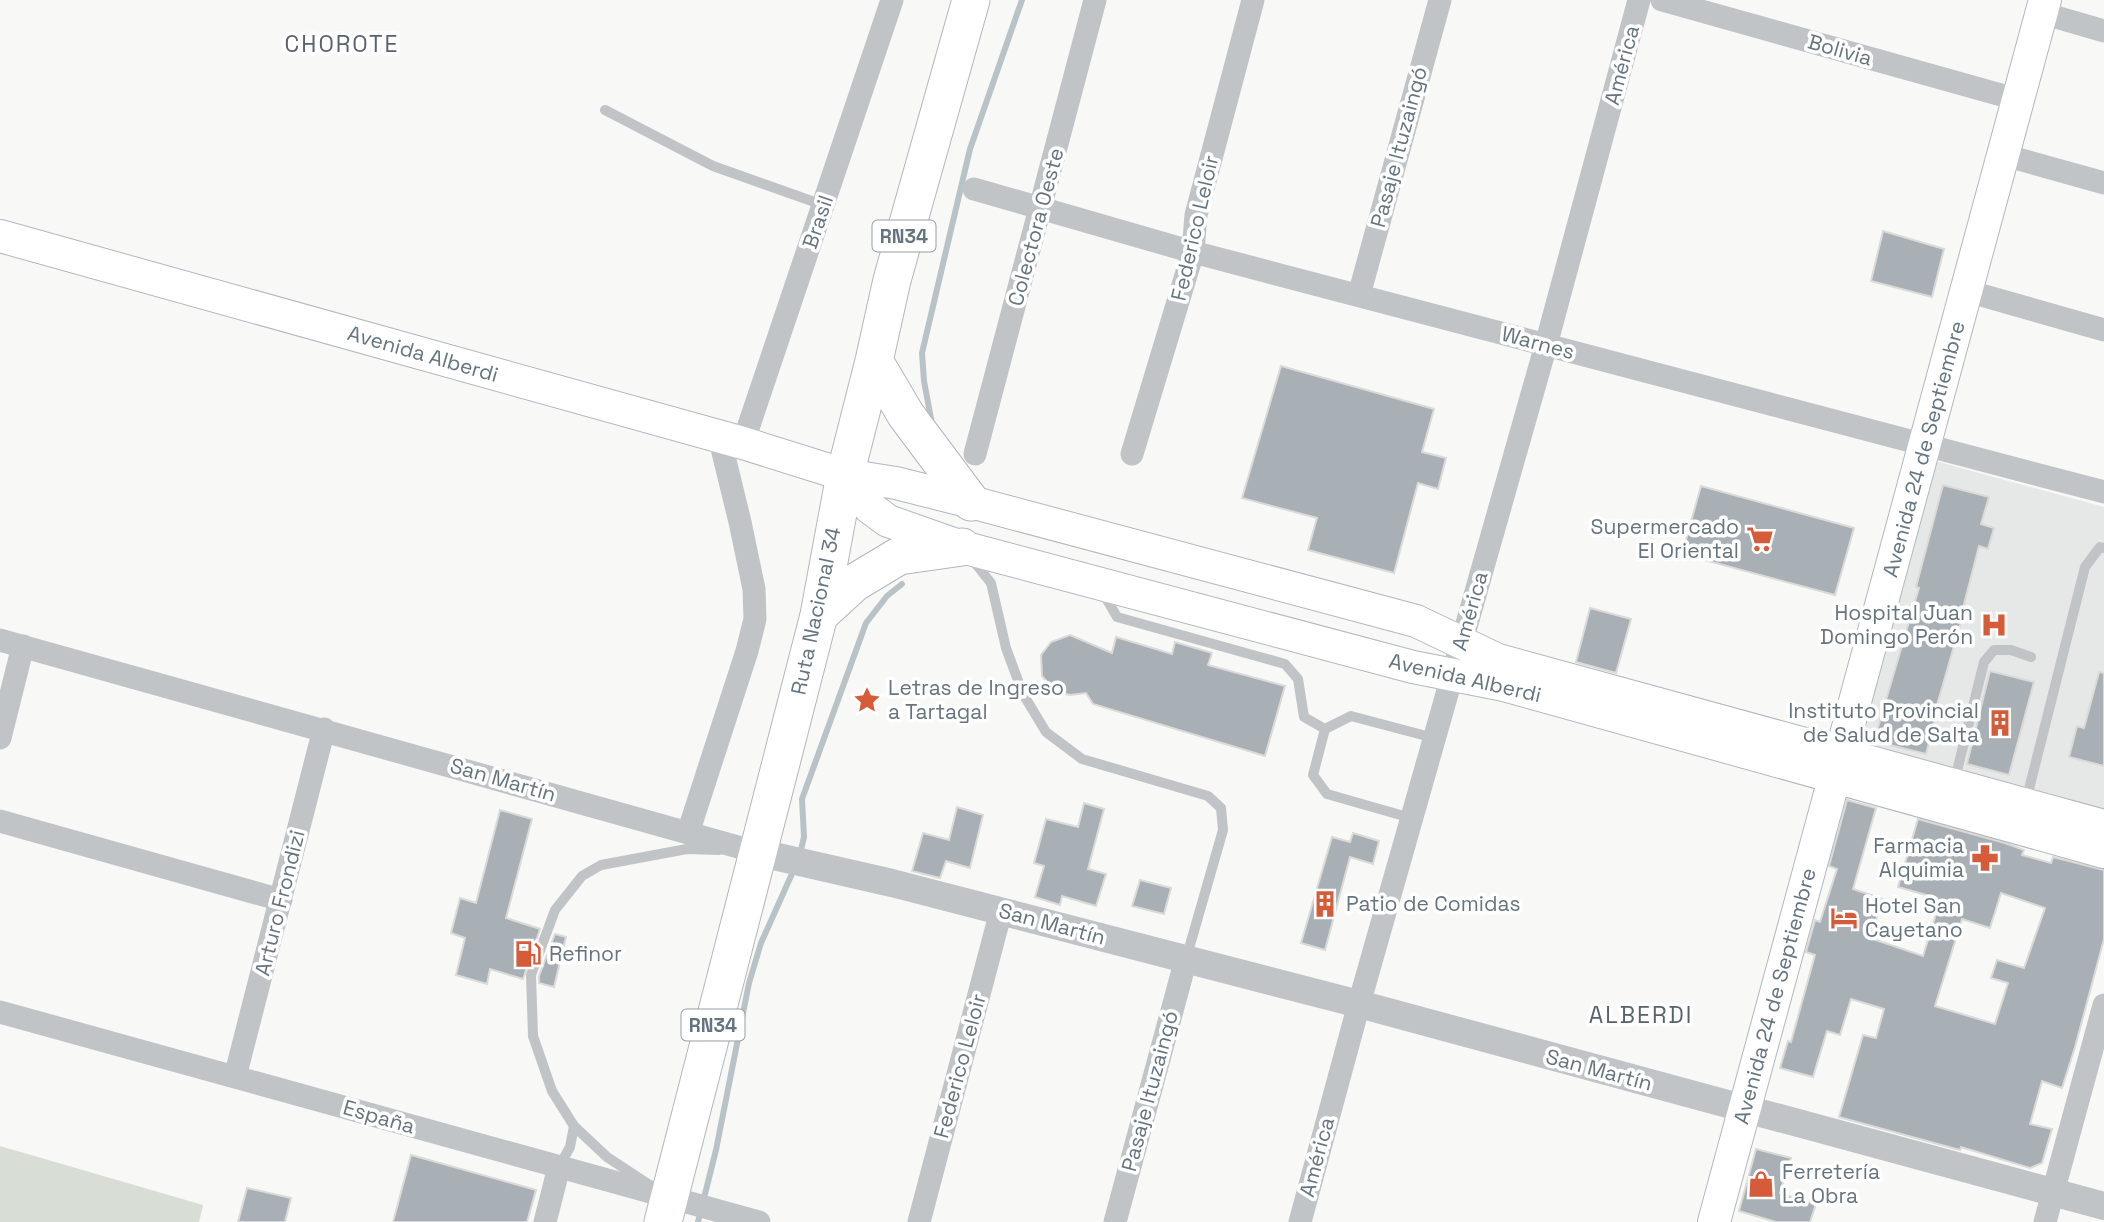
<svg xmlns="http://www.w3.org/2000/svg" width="2104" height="1222" viewBox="0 0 2104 1222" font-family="'Space Grotesk',sans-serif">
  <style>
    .built { fill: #e6e7e7 }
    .green { fill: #d8ddd6 }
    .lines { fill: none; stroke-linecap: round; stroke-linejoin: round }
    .stream { stroke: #b9c3c7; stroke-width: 6 }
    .building { fill: #a8afb5; stroke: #dadad8; stroke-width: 2; fill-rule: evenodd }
    .secondary-casing { stroke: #b2b8bc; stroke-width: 34 }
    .trunk-casing { stroke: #b3b7ba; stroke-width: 39 }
    .service { stroke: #c0c4c7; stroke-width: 10 }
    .minor { stroke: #c0c4c7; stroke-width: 23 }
    .tertiary { stroke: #c0c4c7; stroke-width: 28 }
    .secondary { stroke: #fff; stroke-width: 32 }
    .trunk { stroke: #fff; stroke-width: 37 }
    .labels { text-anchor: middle; stroke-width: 7; stroke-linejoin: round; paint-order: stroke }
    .shield { fill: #fff; stroke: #949ea5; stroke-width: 2 }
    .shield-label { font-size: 19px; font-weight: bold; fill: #66747f }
    .street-label { font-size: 21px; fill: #66747f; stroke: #fff }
    .poi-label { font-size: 21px; fill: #66747f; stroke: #fff; text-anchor: start }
    .neighbourhood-label { font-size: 23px; letter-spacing: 2px; fill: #57626b; stroke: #fff }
  </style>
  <rect width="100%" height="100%" fill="#f8f8f6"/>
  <path class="built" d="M1928,459L2104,507V812L1853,744Z"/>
  <path class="green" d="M0,1146L203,1205L199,1222H0Z"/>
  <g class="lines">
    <path class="stream" d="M932,424L924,381L922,353L970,149L1022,0
      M800,854L804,837L802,799L866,623L887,596L902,584
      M698,1222L716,1150L749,983L761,943L795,867"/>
  </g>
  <path class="building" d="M1883,231L1944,249L1932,297L1871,281Z
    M1281,366L1434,409L1422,452L1446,458L1438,489L1418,483L1394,573L1308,550L1317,518L1242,498Z
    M1943,485L1989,497L1981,524L1994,528L1988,549L1979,546L1963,608H1965L1935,712L1937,713L1926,754L1874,741L1919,588L1916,587Z
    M1701,486L1854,528L1835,595L1682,554Z
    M1590,608L1631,619L1616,673L1576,662Z
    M1070,635L1112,653L1116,637L1172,654L1175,642L1212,653L1208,665L1285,686L1265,756L1093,704L1086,693L1070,695L1055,691L1042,676L1041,655L1051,642Z
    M1990,671L2034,682L2009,775L1967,764Z
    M2099,672L2104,673V766L2069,757L2077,726L2084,728Z
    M1847,800L1876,808L1853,889L1883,899L1870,938L1923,956L1937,911L1934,910L1937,898L1898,887L1918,819L2005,843L2024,850L2022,855L2051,863L2053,857L2104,870V939L2075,1047L2062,1088L2042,1081L2030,1124L2052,1129L2042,1163L2030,1168L1961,1147L1960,1150L1839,1117L1863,1035L1876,1038L1884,1009L1851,999L1840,1035L1827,1031L1813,1077L1780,1068L1788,1041L1791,1042L1815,955L1806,952L1815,920L1820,922L1837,869L1829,866ZM2001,893L2045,908L2024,968L1997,960L1991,978L2008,983L1995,1024L1935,1006L1962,919L1990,928Z
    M1084,803L1104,809L1088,869L1106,874L1096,906L1062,896L1060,905L1035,897L1044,866L1034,863L1046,819L1078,827Z
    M957,807L983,815L970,868L946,861L940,878L912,871L923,833L949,840Z
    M500,810L532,819L506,918L540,929L523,979L490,969L487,984L456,975L465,938L451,933L460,898L476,903Z
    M1353,833L1379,841L1373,864L1350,857L1325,950L1301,943L1332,837L1350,842Z
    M1140,880L1171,888L1164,914L1132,906Z
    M555,934L566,937L554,987L539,983V976Z
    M1756,1149L1791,1158L1780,1193L1816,1204L1810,1222H1776L1739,1211Z
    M411,1155L536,1190L527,1222H393Z
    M247,1188L291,1198L285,1222H238Z"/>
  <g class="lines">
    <defs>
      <path id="secondary" d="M0,236L743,443L845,475L896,483L971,502L1416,621L1498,660L2104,826
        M845,475L869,507L888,521L962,547L1413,667L1504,685L2104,852
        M1714,1222L2045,0"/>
      <path id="trunk" d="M874,361L906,415L971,502
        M819,615L854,583L899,556L962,547
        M663,1222L819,615L845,475L874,361L892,280L971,0"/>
    </defs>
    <use href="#secondary" class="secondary-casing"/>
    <use href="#trunk" class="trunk-casing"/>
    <path class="service" d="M605,110L713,166L823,205
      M971,558L991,583L1006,648L1023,694L1046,732L1082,759L1208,796L1221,808L1223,830L1186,959
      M1102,591L1117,617L1285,664L1298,679L1304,717L1325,729L1313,775L1327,794L1411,818
      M1325,729L1351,716L1434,738
      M1954,783L1984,662L1994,650H2011L2031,657
      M2026,801L2085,567L2100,547L2104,548
      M559,1167L570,1147L574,1126
      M648,1184L607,1157L574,1126L552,1091L533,1036L531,975L555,910L582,876L601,865L687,849L719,850"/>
    <path class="minor" d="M1662,0L2019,100
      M2042,13L2104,31
      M2004,155L2104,183
      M974,189L1193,252L2104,492
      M1967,291L2104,330
      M1359,295L1440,0
      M743,443L892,0
      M975,454L1095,0
      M1132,454L1193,252L1196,215L1253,0
      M0,640L756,852
      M0,738L23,646
      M0,821L281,900
      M688,833L747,651L755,619L754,589L740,522L719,436
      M0,1012L759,1222
      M235,1077L324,729
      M545,1222L559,1167
      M919,1222L1001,911
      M1115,1222L1186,959
      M1300,1222L1359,1004L1546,345L1639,0
      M2045,1222L2104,1005"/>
    <path class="tertiary" d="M756,852L892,883L1359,1004L2104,1206"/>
    <use href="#secondary" class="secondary"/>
    <use href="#trunk" class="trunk"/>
  </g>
  <defs>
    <symbol id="supermarket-bare" viewBox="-9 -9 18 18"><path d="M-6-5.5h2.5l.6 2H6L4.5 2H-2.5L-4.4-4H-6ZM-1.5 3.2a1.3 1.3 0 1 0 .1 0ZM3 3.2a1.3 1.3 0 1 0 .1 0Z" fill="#d65b39" stroke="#fff" stroke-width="2.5" paint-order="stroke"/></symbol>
    <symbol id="hospital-bare" viewBox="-9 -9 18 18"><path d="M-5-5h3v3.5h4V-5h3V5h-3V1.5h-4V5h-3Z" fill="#d65b39" stroke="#fff" stroke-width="2.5" paint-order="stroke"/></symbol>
    <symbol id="sight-bare" viewBox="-9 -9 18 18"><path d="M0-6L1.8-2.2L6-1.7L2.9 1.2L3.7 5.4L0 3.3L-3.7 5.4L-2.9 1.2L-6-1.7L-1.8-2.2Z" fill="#d65b39" stroke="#fff" stroke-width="2.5" paint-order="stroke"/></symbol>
    <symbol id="building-bare" viewBox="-9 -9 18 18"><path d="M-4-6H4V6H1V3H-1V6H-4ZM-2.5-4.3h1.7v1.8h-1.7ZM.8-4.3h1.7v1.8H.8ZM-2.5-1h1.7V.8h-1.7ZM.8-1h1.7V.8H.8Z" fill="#d65b39" stroke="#fff" stroke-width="2.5" paint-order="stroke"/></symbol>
    <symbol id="pharmacy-bare" viewBox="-9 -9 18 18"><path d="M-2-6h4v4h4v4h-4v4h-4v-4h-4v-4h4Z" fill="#d65b39" stroke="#fff" stroke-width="2.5" paint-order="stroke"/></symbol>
    <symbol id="hotel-bare" viewBox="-9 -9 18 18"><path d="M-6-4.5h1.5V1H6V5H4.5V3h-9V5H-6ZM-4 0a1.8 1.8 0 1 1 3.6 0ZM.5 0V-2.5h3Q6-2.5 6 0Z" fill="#d65b39" stroke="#fff" stroke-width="2.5" paint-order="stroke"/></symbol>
    <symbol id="fuel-bare" viewBox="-9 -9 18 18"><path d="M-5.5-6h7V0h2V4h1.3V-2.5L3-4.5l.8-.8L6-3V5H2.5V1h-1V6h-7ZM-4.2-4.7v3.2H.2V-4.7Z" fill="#d65b39" stroke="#fff" stroke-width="2.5" paint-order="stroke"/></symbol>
    <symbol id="shop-bare" viewBox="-9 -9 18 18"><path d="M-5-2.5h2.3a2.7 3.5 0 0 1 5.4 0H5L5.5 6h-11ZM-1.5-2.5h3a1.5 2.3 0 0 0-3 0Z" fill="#d65b39" stroke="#fff" stroke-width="2.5" paint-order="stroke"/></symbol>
  </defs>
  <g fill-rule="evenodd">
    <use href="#supermarket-bare" x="1741" y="520" width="38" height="38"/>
    <use href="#hospital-bare" x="1975" y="606" width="38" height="38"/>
    <use href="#sight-bare" x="848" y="681" width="38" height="38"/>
    <use href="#building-bare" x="1981" y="704" width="38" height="38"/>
    <use href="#pharmacy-bare" x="1966" y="839" width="38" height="38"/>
    <use href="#building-bare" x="1306" y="885" width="38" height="38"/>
    <use href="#hotel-bare" x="1825" y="899" width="38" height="38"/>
    <use href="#fuel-bare" x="509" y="935" width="38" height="38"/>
    <use href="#shop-bare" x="1742" y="1165" width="38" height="38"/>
  </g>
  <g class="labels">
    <g class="shield">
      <rect x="872.5" y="220.5" width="63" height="31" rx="5"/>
      <rect x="681.5" y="1009.5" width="63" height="31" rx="5"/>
    </g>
    <g class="shield-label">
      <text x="904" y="243">RN34</text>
      <text x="713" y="1032">RN34</text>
    </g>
    <g class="street-label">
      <text transform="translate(1840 50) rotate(16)" y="7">Bolivia</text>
      <text transform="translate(1622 65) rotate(-75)" y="7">América</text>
      <text transform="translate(1399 147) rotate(-75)" y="7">Pasaje Ituzaingó</text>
      <text transform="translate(818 222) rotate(-71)" y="7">Brasil</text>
      <text transform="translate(1036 227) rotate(-75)" y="7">Colectora Oeste</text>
      <text transform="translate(1195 228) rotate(-77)" y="7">Federico Leloir</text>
      <text transform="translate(1538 343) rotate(15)" y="7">Warnes</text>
      <text transform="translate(423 354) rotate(16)" y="7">Avenida Alberdi</text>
      <text transform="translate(1924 449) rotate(-75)" y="7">Avenida 24 de Septiembre</text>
      <text transform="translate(816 611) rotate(-78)" y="7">Ruta Nacional 34</text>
      <text transform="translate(1470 611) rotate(-74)" y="7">América</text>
      <text transform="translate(1465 678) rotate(13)" y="7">Avenida Alberdi</text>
      <text transform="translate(503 780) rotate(16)" y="7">San Martín</text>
      <text transform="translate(280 903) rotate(-76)" y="7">Arturo Frondizi</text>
      <text transform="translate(1052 924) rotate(15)" y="7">San Martín</text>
      <text transform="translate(1775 996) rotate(-75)" y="7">Avenida 24 de Septiembre</text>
      <text transform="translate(960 1066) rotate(-75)" y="7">Federico Leloir</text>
      <text transform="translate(1599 1070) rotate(15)" y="7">San Martín</text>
      <text transform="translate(1150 1091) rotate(-75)" y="7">Pasaje Ituzaingó</text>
      <text transform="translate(379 1117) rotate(16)" y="7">España</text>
      <text transform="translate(1317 1157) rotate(-75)" y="7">América</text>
    </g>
    <g class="poi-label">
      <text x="1739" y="534" text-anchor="end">Supermercado<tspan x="1739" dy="24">El Oriental</tspan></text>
      <text x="1973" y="620" text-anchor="end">Hospital Juan<tspan x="1973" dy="24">Domingo Perón</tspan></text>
      <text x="888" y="695">Letras de Ingreso<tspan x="888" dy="24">a Tartagal</tspan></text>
      <text x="1979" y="718" text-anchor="end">Instituto Provincial<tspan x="1979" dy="24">de Salud de Salta</tspan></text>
      <text x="1964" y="853" text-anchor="end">Farmacia<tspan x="1964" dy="24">Alquimia</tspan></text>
      <text x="1346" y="911">Patio de Comidas</text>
      <text x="1865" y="913">Hotel San<tspan x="1865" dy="24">Cayetano</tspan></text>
      <text x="549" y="961">Refinor</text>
      <text x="1782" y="1179">Ferretería<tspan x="1782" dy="24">La Obra</tspan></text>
    </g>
    <g class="neighbourhood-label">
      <text x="342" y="52">CHOROTE</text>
      <text x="1641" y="1023">ALBERDI</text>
    </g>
  </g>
</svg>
